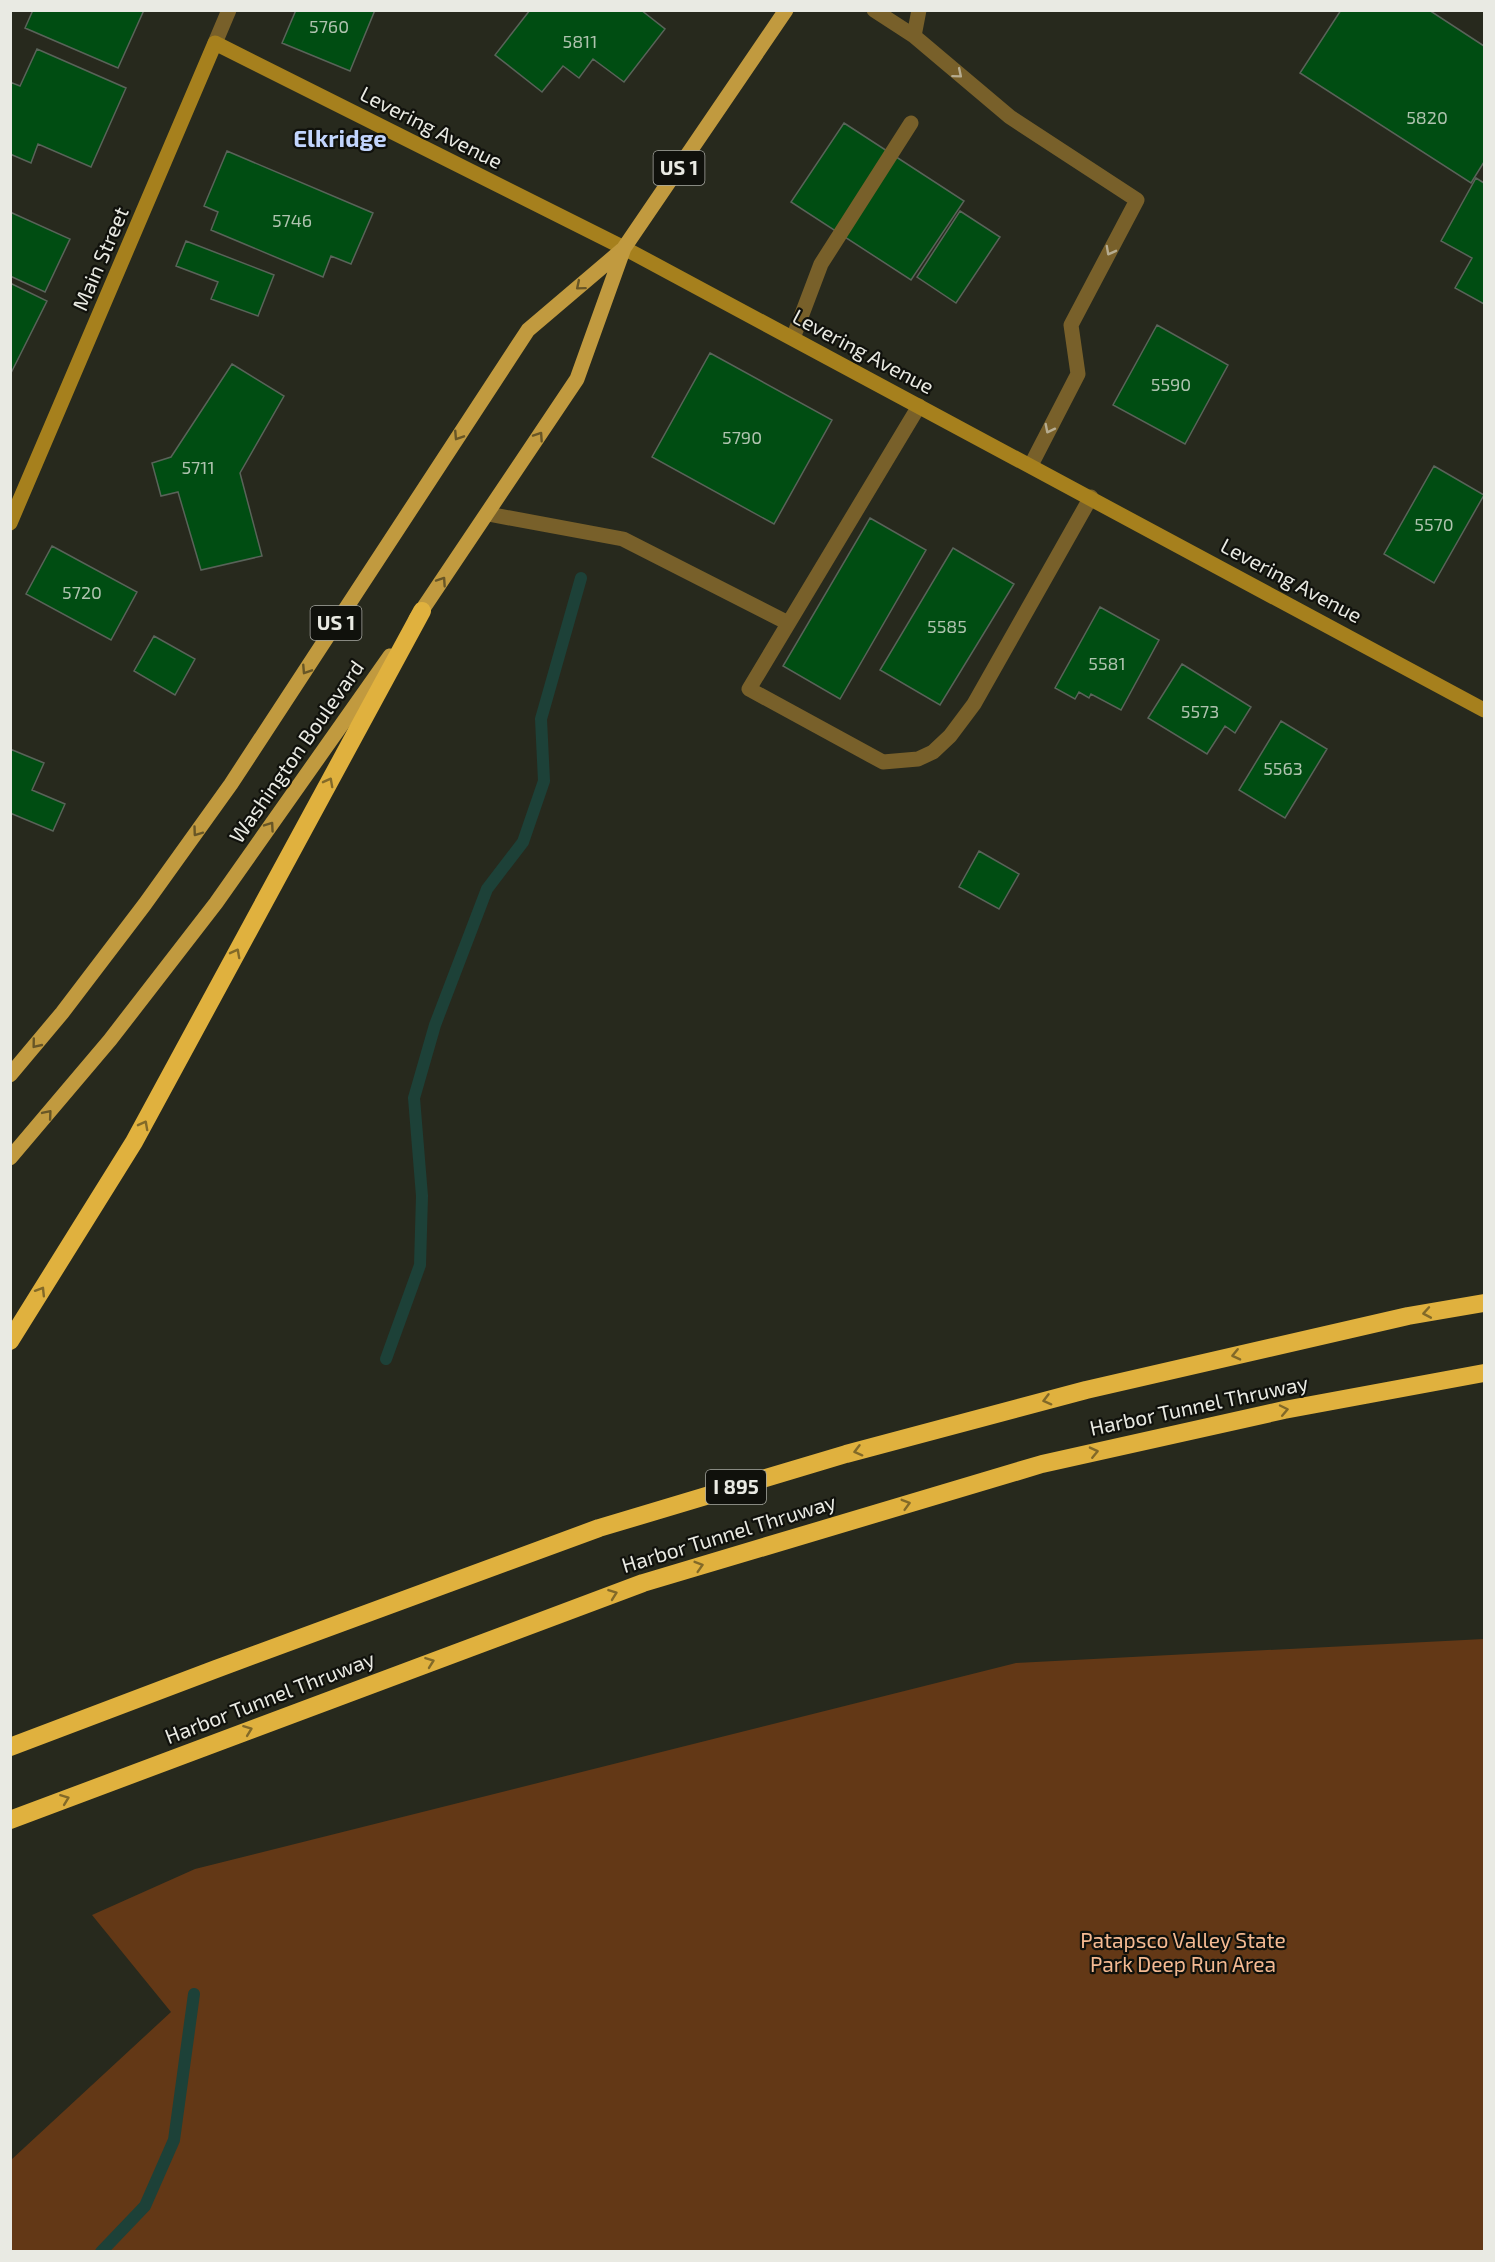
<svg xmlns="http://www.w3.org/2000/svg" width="1495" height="2262" viewBox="0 0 1495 2262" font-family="'Exo 2',sans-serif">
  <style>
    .green { fill: #633816 }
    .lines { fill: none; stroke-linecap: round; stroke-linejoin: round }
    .stream { stroke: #1d4138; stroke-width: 12 }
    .building { fill: #004d12; stroke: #596359; stroke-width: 1.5 }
    .lane { stroke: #78602a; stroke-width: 15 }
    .street { stroke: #78602a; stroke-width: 15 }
    .secondary { stroke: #a6801d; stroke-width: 15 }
    .primary { stroke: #c19a3f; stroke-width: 15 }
    .highway { stroke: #e0b13e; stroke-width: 18 }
    .oneway { stroke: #b6ac90 }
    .oneway2 { stroke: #685626 }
    .oneway3 { stroke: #826928 }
    .labels { text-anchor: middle; stroke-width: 4.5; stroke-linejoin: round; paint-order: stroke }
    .number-label { font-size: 18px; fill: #afc3af }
    .shield { fill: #10110c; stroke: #a8a9a2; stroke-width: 1.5 }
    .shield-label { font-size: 20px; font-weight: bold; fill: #e9eae3 }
    .street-label { font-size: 21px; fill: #e9eae3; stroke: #10110c }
    .park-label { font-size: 21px; fill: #f5ba92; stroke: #10110c }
    .quarter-label { font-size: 24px; font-weight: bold; fill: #c2d5fd; stroke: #10110c }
  </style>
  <rect width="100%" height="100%" fill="#27291d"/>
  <path class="green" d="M1484,1639V2251H11V2160L171,2012L92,1915L195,1869L1016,1663Z"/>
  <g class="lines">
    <path class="stream" d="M386,1359L420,1265L422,1196L414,1098L435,1025L487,889L523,842L544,781L541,719L581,578
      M101,2252L145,2206L174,2140L194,1994"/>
  </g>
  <path class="building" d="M33,10H144L118,68L25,28Z
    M296,10H375L350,71L282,43Z
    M530,10H641L665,29L624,82L593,59L579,78L563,66L542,92L495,55Z
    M1341,10H1429L1484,46V162L1471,183L1300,73Z
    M37,49L126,88L91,167L38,144L31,163L10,154V82L20,86Z
    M844,123L964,201L911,280L791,202Z
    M227,151L373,213L351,264L331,256L323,277L211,230L218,212L204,206Z
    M1476,178L1484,183V304L1455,288L1472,258L1441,241Z
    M960,211L1000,237L956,303L917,277Z
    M10,212L70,239L45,292L10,276Z
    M186,241L274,275L258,316L211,299L218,282L176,266Z
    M10,283L47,301L10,375Z
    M1157,325L1228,365L1185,444L1113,405Z
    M710,353L832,420L774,524L652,457Z
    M232,364L284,396L240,473L262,556L201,570L178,492L161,496L152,463L171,457Z
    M1434,466L1484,495L1434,583L1384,554Z
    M870,518L926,550L840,699L783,666Z
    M52,546L137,592L111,640L26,594Z
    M953,548L1014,584L940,705L880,670Z
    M1100,607L1159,640L1121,710L1091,694L1089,698L1079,692L1075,699L1055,688Z
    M154,636L195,659L175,695L134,671Z
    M1182,664L1251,707L1235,733L1225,726L1207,754L1148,718Z
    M1281,721L1327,749L1285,818L1239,790Z
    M10,749L44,763L32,790L65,804L53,831L10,813Z
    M979,851L1019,874L999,909L959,887Z"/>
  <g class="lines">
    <path class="lane" d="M874,10L914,36L1010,117L1137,200L1071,325L1078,374L1031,465
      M914,36L919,10
      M793,338L821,264L911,123
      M919,406L749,689L883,762L918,759L933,752L950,736L974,704L1091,497
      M488,514L623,539L788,623"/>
    <path class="street" d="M215,43L229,10"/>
    <path class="secondary" d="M10,523L215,43L624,248L1484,710"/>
    <path class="primary" d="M416,619L577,379L624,248L786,10
      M10,1075L62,1013L145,904L231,784L528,330L622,250
      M10,1158L110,1040L216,903L390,656"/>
    <path class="highway" d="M10,1341L134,1142L422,611
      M10,1747L216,1669L599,1528L846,1454L1086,1390L1408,1316L1484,1303
      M10,1820L643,1583L1042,1464L1284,1410L1484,1373"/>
  </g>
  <defs><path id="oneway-chevron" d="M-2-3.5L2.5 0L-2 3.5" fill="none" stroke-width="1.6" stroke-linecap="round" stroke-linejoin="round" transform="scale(1.5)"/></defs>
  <g class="oneway">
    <use href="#oneway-chevron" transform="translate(958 74) rotate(40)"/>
    <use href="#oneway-chevron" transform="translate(1110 251) rotate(118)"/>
    <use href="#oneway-chevron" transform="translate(1049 429) rotate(117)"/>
  </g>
  <g class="oneway2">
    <use href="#oneway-chevron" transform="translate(580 286) rotate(140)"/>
    <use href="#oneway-chevron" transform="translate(458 436) rotate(123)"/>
    <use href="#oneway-chevron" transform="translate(539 436) rotate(-56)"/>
    <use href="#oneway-chevron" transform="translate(442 581) rotate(-56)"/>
    <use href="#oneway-chevron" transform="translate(306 670) rotate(123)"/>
    <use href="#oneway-chevron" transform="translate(270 826) rotate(-55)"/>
    <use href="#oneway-chevron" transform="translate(197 832) rotate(126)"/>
    <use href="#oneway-chevron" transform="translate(36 1044) rotate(129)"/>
    <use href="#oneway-chevron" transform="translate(48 1114) rotate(-50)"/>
  </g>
  <g class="oneway3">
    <use href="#oneway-chevron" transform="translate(329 782) rotate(-62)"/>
    <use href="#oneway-chevron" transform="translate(236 953) rotate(-62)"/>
    <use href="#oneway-chevron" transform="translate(144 1125) rotate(-62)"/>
    <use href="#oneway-chevron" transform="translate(41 1291) rotate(-58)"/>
    <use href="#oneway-chevron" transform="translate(1427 1313) rotate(170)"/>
    <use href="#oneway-chevron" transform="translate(1236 1355) rotate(167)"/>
    <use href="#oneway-chevron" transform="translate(1047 1400) rotate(165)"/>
    <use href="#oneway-chevron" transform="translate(1284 1410) rotate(-12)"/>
    <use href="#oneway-chevron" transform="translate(858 1451) rotate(165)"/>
    <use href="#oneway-chevron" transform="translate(1094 1452) rotate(-13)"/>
    <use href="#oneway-chevron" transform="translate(906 1504) rotate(-16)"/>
    <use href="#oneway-chevron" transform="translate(699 1566) rotate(-17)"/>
    <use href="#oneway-chevron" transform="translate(613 1594) rotate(-20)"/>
    <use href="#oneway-chevron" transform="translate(430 1662) rotate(-20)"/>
    <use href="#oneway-chevron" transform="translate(248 1730) rotate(-21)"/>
    <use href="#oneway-chevron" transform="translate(65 1799) rotate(-21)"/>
  </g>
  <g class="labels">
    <g class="number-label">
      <text x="329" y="33">5760</text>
      <text x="580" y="48">5811</text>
      <text x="1427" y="124">5820</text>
      <text x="292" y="227">5746</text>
      <text x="1171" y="391">5590</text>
      <text x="742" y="444">5790</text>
      <text x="198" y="474">5711</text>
      <text x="1434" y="531">5570</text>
      <text x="82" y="599">5720</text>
      <text x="947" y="633">5585</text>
      <text x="1107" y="670">5581</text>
      <text x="1200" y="718">5573</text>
      <text x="1283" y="775">5563</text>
    </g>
    <g class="shield">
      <rect x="653.5" y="151" width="51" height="34" rx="4.5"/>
      <rect x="310.5" y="606" width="51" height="34" rx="4.5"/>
      <rect x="706" y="1470" width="60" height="34" rx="4.5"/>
    </g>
    <g class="shield-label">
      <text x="679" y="175">US 1</text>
      <text x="336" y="630">US 1</text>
      <text x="736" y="1494">I 895</text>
    </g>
    <g class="street-label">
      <text transform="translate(431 128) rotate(27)" y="7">Levering Avenue</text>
      <text transform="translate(101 259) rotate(-67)" y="7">Main Street</text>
      <text transform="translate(863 352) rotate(28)" y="7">Levering Avenue</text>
      <text transform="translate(1291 581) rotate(28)" y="7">Levering Avenue</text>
      <text transform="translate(297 752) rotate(-55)" y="7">Washington Boulevard</text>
      <text transform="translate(1199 1406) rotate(-12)" y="7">Harbor Tunnel Thruway</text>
      <text transform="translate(729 1534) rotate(-17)" y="7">Harbor Tunnel Thruway</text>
      <text transform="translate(270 1698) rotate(-21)" y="7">Harbor Tunnel Thruway</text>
    </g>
    <g class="park-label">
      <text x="1183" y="1948">Patapsco Valley State<tspan x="1183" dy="24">Park Deep Run Area</tspan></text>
    </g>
    <g class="quarter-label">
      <text x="340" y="147">Elkridge</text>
    </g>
  </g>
  <rect width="1495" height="2262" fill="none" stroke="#e9eae3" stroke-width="24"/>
</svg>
